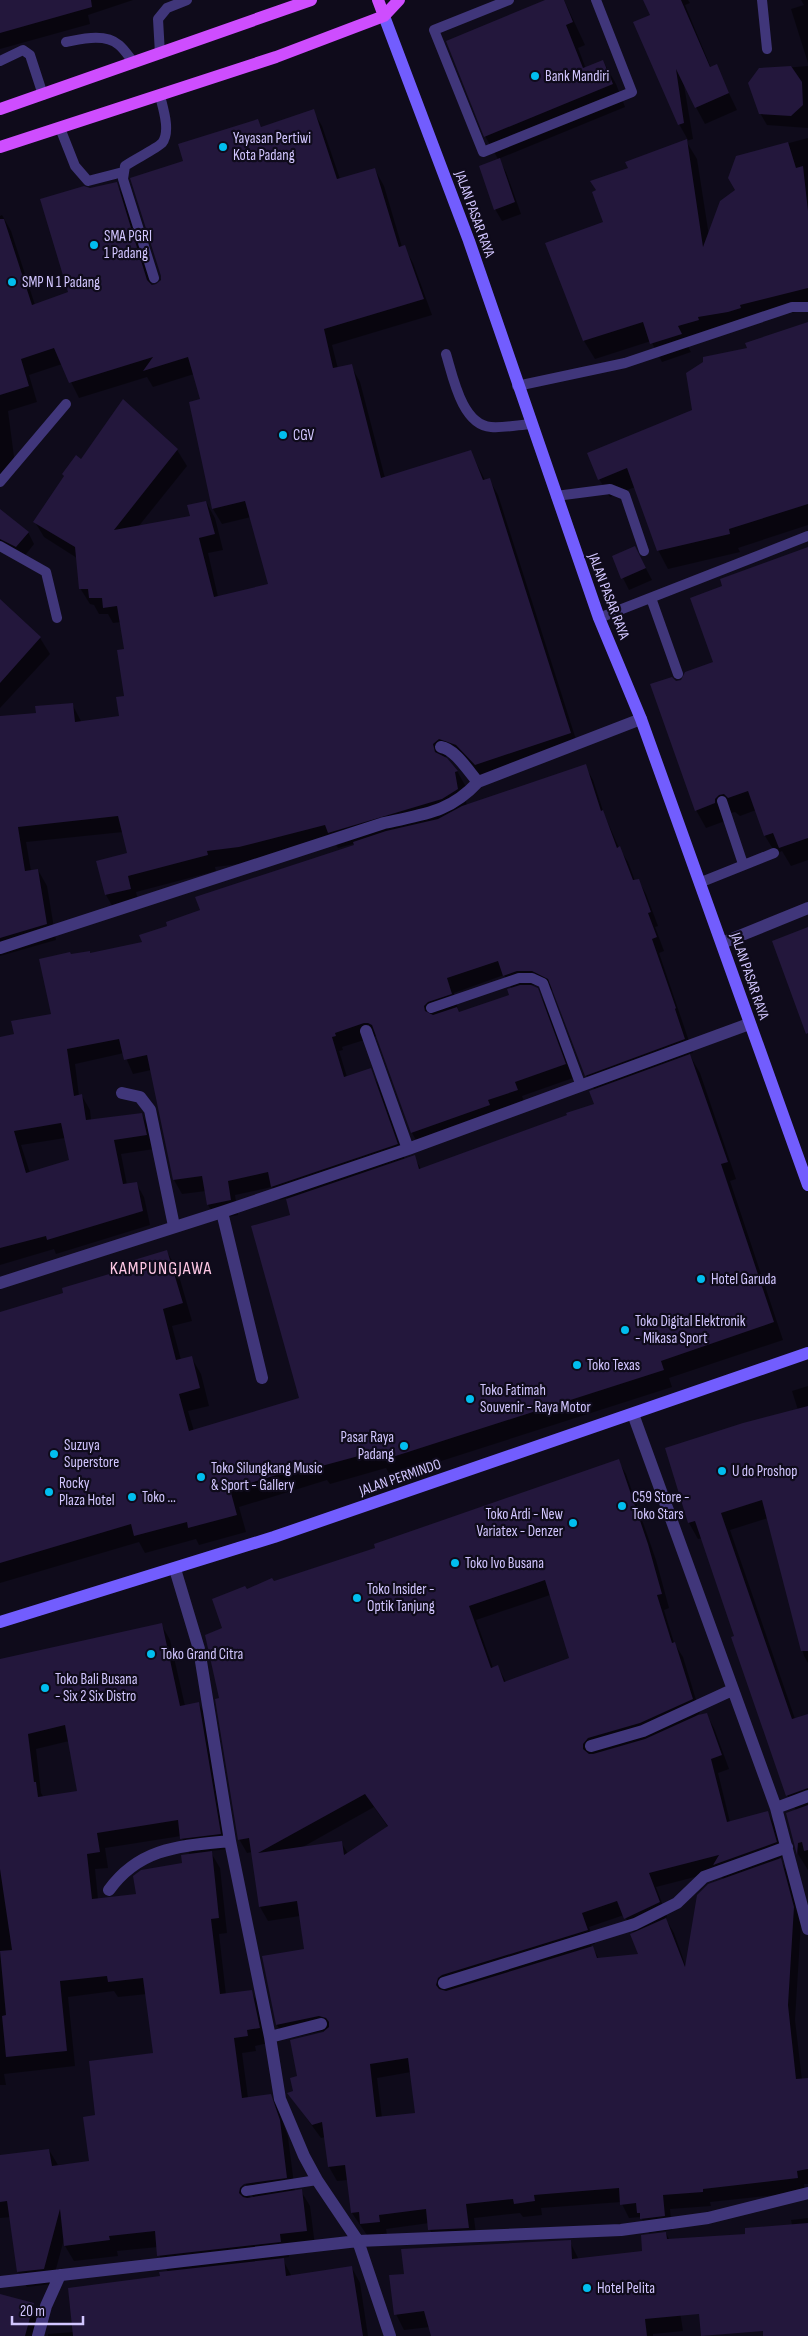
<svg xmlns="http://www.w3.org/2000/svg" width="808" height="2336" viewBox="0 0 808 2336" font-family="'Sofia Sans Condensed',sans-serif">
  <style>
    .shadow { fill: #0007; fill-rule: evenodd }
    .building { fill: #23173c; fill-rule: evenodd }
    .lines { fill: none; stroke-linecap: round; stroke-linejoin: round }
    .service { stroke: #40367a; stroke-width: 10 }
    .minor { stroke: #40367a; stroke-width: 12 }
    .secondary { stroke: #725dfe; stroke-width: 12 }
    .primary { stroke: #ce4dfe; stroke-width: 12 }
    .poi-dot { fill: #01beef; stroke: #0f0b1b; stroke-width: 2 }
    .labels { text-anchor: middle; stroke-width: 4.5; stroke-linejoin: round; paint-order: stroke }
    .poi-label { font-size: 15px; fill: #d2c6ff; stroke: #0f0b1b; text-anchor: start }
    .street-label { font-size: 15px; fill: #d2c6ff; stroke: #0f0b1b }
    .quarter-label { font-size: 18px; letter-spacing: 1px; fill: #ffc8e5; stroke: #0f0b1b }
  </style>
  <rect width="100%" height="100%" fill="#0f0b1b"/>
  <path class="shadow" d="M0,0H133L88,15L90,24L0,49Z
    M548,0H564L585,45L578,48L586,69L603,61L616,84L625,107L498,159L485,136Z
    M644,0H688L690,3L685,5L711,68L716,66L737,110L705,124L684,85L693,139L686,141L697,159L709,236L736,191L737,157L808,138V309L749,323L750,326L708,336L687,345L691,352L662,362L651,341L595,359L584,341L547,243L605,223L629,169L627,163L688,140L679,124L651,16Z
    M801,0H808V63L791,9L804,5Z
    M808,66V128L767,125L760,113L759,70Z
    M313,111L322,126L340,179L375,170L384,186L402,247H404L413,263L432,315L332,345L338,369L351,366L360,382L385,478L470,451L485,480L489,479L498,495L579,749L485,780L448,755L444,758L457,771L466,787L463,788L467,806L585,766L593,780L604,814L619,848L628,862L635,881L638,880L646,894L658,926L655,927L664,951L659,953L693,1053L689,1054L700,1073L736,1179L730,1181L783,1340L669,1378L672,1387L391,1477L386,1468L330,1484L327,1480L239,1507L246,1532L199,1545L196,1539L145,1553L139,1542L0,1583V1313L65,1294L167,1252L177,1269L192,1321L172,1326L181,1360L191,1357L201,1374L209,1406L188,1411L194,1431L300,1399L291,1216L287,1198L280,1200L272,1187L235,1195L238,1215L216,1219L208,1205L206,1191L182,1194L174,1180L151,1070L133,1074L124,1053L75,1064L79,1096H82L90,1110L91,1120L142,1115L150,1129L154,1149L121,1154L127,1185L136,1183L144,1197L150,1225L56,1254L54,1249L0,1265V1038L15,1035L52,1015L71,956L91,954L144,943L168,927L201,911L360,844V842L338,848L334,841L248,863L215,867L216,871L136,892L139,905L115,911L106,895L98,862L129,854L123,832L26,842L31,871L38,870L47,886L56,940L0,956V717L37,714L72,704L82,723L120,717L126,697L125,650L121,622L113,623L108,614H99L94,605L90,604L80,588L77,558L44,537L35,522L124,401L177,450L187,466L138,527L191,517L206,502L215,518L223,550L208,553L218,597L270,585L251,517L222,524L213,509L201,400L194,374L153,387L147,377L79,398L62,364L29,375L37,402L8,411L16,472L0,476V216L2,215L11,231L35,305L69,293L90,189L116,183L125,199L152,285L160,283L185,162L258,121L262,128ZM504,975L512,989L511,995L459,1013L454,993ZM528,985H541L554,991L586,1075L595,1091V1105L421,1169L414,1157L405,1160L378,1084L370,1070L347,1077L339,1051L343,1050L342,1047L377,1036L412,1133L420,1147L525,1104L522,1096L573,1078L545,1004L537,989ZM65,1138L70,1161L30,1173L21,1145Z
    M499,160L506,172L521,214L502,221L495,209Z
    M808,323V525L738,548L740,552L668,569L658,550L635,487L610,497L599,479L694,411L749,349Z
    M0,511L28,532L34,544L23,558L0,544Z
    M808,553V860L791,866L782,851L776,854L765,836L756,810L740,816L735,812L730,813L725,821L706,828L696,810L676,682L682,681L714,663Z
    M641,559L652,580L629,590L623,578Z
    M0,601L40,638L50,654L0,708Z
    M808,1386V1663L804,1656L768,1518L730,1530L795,1719L808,1715V1870L798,1854L787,1814L796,1810L787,1795L703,1538L698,1539L689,1523L798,1410L792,1391Z
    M618,1461L626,1474L656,1560L669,1608L664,1610L674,1643L683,1657L700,1713L696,1716L706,1714L714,1728L729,1769L718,1773L730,1822L768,1813L776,1827L784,1856L779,1858L788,1873L801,1922L795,2020L802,2080L808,2082V2184H804L805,2192L710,2202L711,2206L670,2209L672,2230L649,2233L641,2217L629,2218L621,2202L541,2208L542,2215L523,2217L520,2213L474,2218L477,2242L438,2244L430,2230L429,2223L386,2229L387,2235L369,2238L352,2213L348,2180L337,2181L329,2167L325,2137L321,2138L289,2094L295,2092L298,2077L323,2033V2031L285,2039L277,2025L263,1957L305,1950L300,1916L268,1921L260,1907L252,1852L247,1853L239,1839L221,1699L223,1628L247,1590L377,1548ZM550,1595L570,1659L506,1682L498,1667L493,1668L476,1620ZM374,1807L388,1827L348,1854L341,1842L301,1848ZM718,1871L724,1880L686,1967L674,1933L665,1918L667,1917L656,1887ZM624,1915L634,1933L640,1955L599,1959L591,1945L595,1944L589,1927ZM411,2072L416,2114L382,2118L377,2078Z
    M161,1624L170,1640L185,1706L199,1704L208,1719L229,1849L210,1851L220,1868L227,1933L219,1934L226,1995L251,1991L260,2007L268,2043L255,2046L256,2051L242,2053L248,2098L270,2095L279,2111L288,2137L295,2192L301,2191L310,2206L315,2246L288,2250L289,2257L282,2258L292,2277L352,2268L360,2283L368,2336H48V2334L74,2332L168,2272L159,2255L158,2247L117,2251L118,2256L74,2261L65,2246L64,2239L52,2284L27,2287L18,2272L11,2217L0,2218V2179L49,2150L58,2165L91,2162L97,2116L154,2054L147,1994L118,1997L114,1991L68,1997L75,2066L4,2074L6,2085H0V1660ZM69,1741L79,1792L44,1798L41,1793L36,1749ZM181,1836L190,1855L183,1864L137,1895L98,1899L95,1869L108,1868L105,1848ZM242,2178L254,2198H251L240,2180Z
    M808,2218V2336H782L747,2235L792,2225L791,2220Z
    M666,2233L674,2249L671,2256L683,2331L653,2334V2336H432L430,2327L404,2330L396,2314L570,2242L579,2260L644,2252Z
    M0,2301L33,2304L42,2320L38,2336H0Z"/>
  <path class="building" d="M0,0H91L92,7L0,33Z
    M545,0H564L573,22L566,25L583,68L603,60L613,84L484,137L446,41Z
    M643,0H681L710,67L717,64L729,93L695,108L676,69L684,123L678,125L633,22L650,15Z
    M791,66L802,82L803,105L791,116L759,114L748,83L759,68Z
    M314,109L337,179L375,168L399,247L405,245L424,299L324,329L333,368L352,364L381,478L471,450L483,480L490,478L571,733L475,765L456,745L439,739L433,744L435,752L447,758L458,771L455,772L458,789L442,799L328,833L325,825L239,847L207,851L208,855L128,876L131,889L105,895L96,861L127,853L118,816L18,827L25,871L38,869L47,924L0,938V716L36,713L35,706L73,703L75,722L119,716L116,697L124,696L117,650L124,649L117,606L103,608L102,598H89L88,589H79L75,547L33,522L64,476L62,474L76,455L81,459L123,399L178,449L114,530L190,516L187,505L206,501L215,534L199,538L214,597L268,584L245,501L212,509L189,402L200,399L188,357L143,371L153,357L69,383L54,348L21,359L29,386L0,395V219H4L32,305L68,292L40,199L84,186L90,188L117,182L147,280L152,285L156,284L161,280V276L130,178L183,161L178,144L258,119L261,127Z
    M687,139L703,247L720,201L735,190L728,178L736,156L788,142L796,168L803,166L808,211V288L740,305L741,308L728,312L698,317L699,320L678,326L682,334L650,344L643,322L583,341L545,243L603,222L592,192L596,190L590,181L628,168L625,162Z
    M500,158L515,202L494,210L479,166Z
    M808,322V504L729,529L730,534L657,551L627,468L598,480L587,453L692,410L686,373L703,362V357L747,348L745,343Z
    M0,509L29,532L16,547L0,539Z
    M635,546L646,568L621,579L612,556Z
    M808,547V838L779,848L773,833L764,836L748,791L728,798L724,794L719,795L715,799V803L695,811L650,684L672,677L676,681L681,680L685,672L713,662L690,598L722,586L720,579Z
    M0,599L41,637L0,683Z
    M586,764L601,811L603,810L617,848L620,846L633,880L639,879L651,912L648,913L657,937L652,939L676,1008L675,1009L685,1039L585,1076L548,979L532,971H517L503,976L498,961L447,978L452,994L428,1002L424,1006L425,1011L433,1015L457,1007L459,1012L509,995L507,989L520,985H531L538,988L566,1064L515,1082L518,1090L488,1100L490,1105L411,1133L372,1025L368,1023H364L335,1033L336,1036L332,1037L344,1077L371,1068L398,1144L271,1187L268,1172L228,1181L231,1200L207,1205L202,1176L173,1180L147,1055L124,1060L119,1039L67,1049L74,1096L82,1094L86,1120L142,1113L147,1135L114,1140L123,1184L137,1182L143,1211L47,1240L46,1236L0,1248V1037L14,1034L11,1021L51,1014L39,959L70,952L71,954L90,951V953L142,942L139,935L167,926L166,922L200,910L195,897L354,845L353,842L386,831L438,819L462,806ZM61,1123L69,1160L26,1173L14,1131Z
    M808,927V1033L806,1034L772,941Z
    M690,1054L728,1162L721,1164L774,1322L661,1361L664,1370L380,1461L377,1451L318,1467L317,1463L230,1489L237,1515L188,1528L187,1522L134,1536L131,1524L0,1563V1312L63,1293L62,1288L116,1272L114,1266L167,1250L183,1303L163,1309L176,1360L192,1356L200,1388L179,1394L189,1431L299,1398L251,1226L290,1215L286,1199L415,1155L419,1169L567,1115L566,1113L594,1104L589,1091Z
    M808,1406V1651H801L762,1500L721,1513L792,1719L808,1714V1788L786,1796L731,1637L734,1636L695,1521L688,1523L665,1448L743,1423Z
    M619,1459L648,1544L662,1594L657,1595L672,1643L675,1642L693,1699L640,1723L588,1738L583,1744V1749L589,1754H593L645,1739L698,1715L707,1713L722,1755L711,1759L727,1822L768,1811L777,1842L713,1865L719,1855L649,1873L660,1902L624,1919L617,1901L582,1913L588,1930L442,1975L438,1978L436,1985L439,1989L446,1991L593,1946L597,1958L638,1954L630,1934L666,1918L685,1967L697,1895L708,1884L781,1858L794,1907L788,2005L796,2079L808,2078V2169L797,2171L798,2178L703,2189V2192L663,2195L665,2216L640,2219V2213H637L636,2203L620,2205L619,2188L534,2195L535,2201L514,2204L513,2199L466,2204L469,2228L428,2230L426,2209L379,2215L380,2222L360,2224L359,2212L351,2213L345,2165L328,2167L322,2122L312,2125L287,2093L293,2091L290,2078L297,2076L290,2040L323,2032L329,2027V2022L326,2018L319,2016L276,2025L262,1956L304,1949L297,1901L259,1907L249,1838L238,1840L215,1699L219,1698L205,1635L222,1628L212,1599L245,1586L247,1589L272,1578L274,1581L375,1548L374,1544ZM545,1580L569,1658L504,1682L498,1665L491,1668L469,1606ZM365,1794L388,1826L344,1855L342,1841L258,1853ZM408,2058L415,2113L376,2117L370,2064Z
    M162,1623L180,1706L199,1702L221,1834L180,1839L178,1820L97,1833L100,1852L87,1854L92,1899L136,1894L133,1876L141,1870L182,1863L181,1855L212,1851L219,1918L211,1919L220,1994L252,1990L260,2028L247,2030L248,2036L234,2038L242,2098L271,2094L280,2120L287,2178L244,2184L240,2188L239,2193L243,2197L247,2198L302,2189L307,2231L280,2234L281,2242L157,2256L155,2231L109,2236L110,2240L64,2246L60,2209L44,2269L17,2272L7,2201L0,2202V2155L49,2149L52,2166L89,2161L83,2117L95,2115L89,2061L153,2053L143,1978L108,1982L107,1976L60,1981L67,2051L6,2057L2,2016L6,2015L0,1951L12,1950L0,1869V1659ZM65,1725L77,1791L38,1797L36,1782H34L28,1734Z
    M808,1805V1850L804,1851L802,1842L798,1843L797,1855L786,1813Z
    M808,2223V2336H763V2331L701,2336L699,2314L645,2319L647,2336H431L424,2311L394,2315L389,2275L404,2274L401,2249L571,2240L572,2259L642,2251L641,2235L666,2232L667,2239L745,2234V2228Z
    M284,2258L286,2276L352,2266L363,2336H73L68,2288L160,2276L159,2272Z
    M0,2294L34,2303L25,2336H0Z"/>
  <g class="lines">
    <path class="service" d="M509,0L434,30L483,152L632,92L596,0
      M762,0L767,49
      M66,42C82,39 105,33 119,45C125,50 129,57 134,63
      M160,54L158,19L167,8L187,0
      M0,61L23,50L30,55L43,95
      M60,128L75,166L88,181L123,172
      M154,278L123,179L125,166C133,160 156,149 162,143C171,132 163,108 160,96
      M446,354C453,377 462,425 491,427C504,428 518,425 531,424
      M517,386L625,363L792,307H808
      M0,482L66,404
      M556,496L610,489L625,495L644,551
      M0,546L46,572L57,618
      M651,598L678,674
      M599,618L808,536
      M722,801L743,864
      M699,883L774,853
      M431,1008L519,978H532L543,983L581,1086
      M246,2191L317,2180"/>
    <path class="minor" d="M441,747C455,749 469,772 478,782
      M722,943L808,908
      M0,948L384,823C424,814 449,813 478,782L641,719
      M366,1031L408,1149
      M122,1093L140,1097L150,1110L174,1226
      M222,1212L262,1378
      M0,1283L222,1212L408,1149L749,1024
      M633,1414L776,1808L808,1929
      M175,1569L199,1649L230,1841L270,2037L280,2099L304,2156L317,2180L358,2241L390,2336
      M591,1746L643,1731L732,1690
      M776,1808L808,1796
      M109,1890C140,1847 181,1846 230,1841
      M444,1983L635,1924L677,1903L704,1877L787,1847
      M270,2037L321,2024
      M0,2282L358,2241L621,2230L708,2218L808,2193
      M38,2336L46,2306L60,2275"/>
    <path class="secondary" d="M384,16L469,241L599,618L641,719L808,1185
      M0,1622L274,1537L808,1353"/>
    <path class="primary" d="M378,0L384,16
      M0,109L311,0
      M0,147L276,57L384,16L399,0"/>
  </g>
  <g class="poi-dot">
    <circle cx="535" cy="76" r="5"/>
    <circle cx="223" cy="147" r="5"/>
    <circle cx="94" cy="245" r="5"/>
    <circle cx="12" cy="282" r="5"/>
    <circle cx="283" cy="435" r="5"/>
    <circle cx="701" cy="1279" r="5"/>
    <circle cx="625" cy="1330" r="5"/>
    <circle cx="577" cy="1365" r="5"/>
    <circle cx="470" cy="1399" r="5"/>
    <circle cx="404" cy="1446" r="5"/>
    <circle cx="54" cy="1454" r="5"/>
    <circle cx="722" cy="1471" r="5"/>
    <circle cx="201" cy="1477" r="5"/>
    <circle cx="49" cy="1492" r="5"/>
    <circle cx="132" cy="1497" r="5"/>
    <circle cx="622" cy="1506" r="5"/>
    <circle cx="573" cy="1523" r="5"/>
    <circle cx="455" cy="1563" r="5"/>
    <circle cx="357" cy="1598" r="5"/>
    <circle cx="151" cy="1654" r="5"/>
    <circle cx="45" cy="1688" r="5"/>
    <circle cx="587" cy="2288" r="5"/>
  </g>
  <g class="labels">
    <g class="poi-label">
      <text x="545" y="81">Bank Mandiri</text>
      <text x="233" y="143">Yayasan Pertiwi<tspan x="233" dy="17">Kota Padang</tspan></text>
      <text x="104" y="241">SMA PGRI<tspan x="104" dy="17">1 Padang</tspan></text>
      <text x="22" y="287">SMP N 1 Padang</text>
      <text x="293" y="440">CGV</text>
      <text x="711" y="1284">Hotel Garuda</text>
      <text x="635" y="1326">Toko Digital Elektronik<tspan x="635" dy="17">- Mikasa Sport</tspan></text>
      <text x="587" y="1370">Toko Texas</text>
      <text x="480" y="1395">Toko Fatimah<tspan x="480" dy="17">Souvenir - Raya Motor</tspan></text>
      <text x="394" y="1442" text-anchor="end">Pasar Raya<tspan x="394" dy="17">Padang</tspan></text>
      <text x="64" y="1450">Suzuya<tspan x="64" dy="17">Superstore</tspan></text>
      <text x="211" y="1473">Toko Silungkang Music<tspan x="211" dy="17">&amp; Sport - Gallery</tspan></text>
      <text x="732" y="1476">U do Proshop</text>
      <text x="59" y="1488">Rocky<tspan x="59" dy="17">Plaza Hotel</tspan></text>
      <text x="142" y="1502">Toko ...</text>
      <text x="632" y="1502">C59 Store -<tspan x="632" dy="17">Toko Stars</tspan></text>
      <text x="563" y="1519" text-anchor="end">Toko Ardi - New<tspan x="563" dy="17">Variatex - Denzer</tspan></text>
      <text x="465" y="1568">Toko Ivo Busana</text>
      <text x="367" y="1594">Toko Insider -<tspan x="367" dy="17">Optik Tanjung</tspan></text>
      <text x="161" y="1659">Toko Grand Citra</text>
      <text x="55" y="1684">Toko Bali Busana<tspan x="55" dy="17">- Six 2 Six Distro</tspan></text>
      <text x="597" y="2293">Hotel Pelita</text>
    </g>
    <g class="street-label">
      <text transform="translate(475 214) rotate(70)" y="5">JALAN PASAR RAYA</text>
      <text transform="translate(609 596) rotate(69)" y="5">JALAN PASAR RAYA</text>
      <text transform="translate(750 976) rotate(71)" y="5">JALAN PASAR RAYA</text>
      <text transform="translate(400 1477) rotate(-19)" y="5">JALAN PERMINDO</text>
    </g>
    <g class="quarter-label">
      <text x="161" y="1274">KAMPUNGJAWA</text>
    </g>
  </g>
  <path d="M12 2316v8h71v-8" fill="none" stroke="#d2c6ff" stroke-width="2.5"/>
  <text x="20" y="2316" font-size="15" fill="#d2c6ff" stroke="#0f0b1b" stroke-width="4" paint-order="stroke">20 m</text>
</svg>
